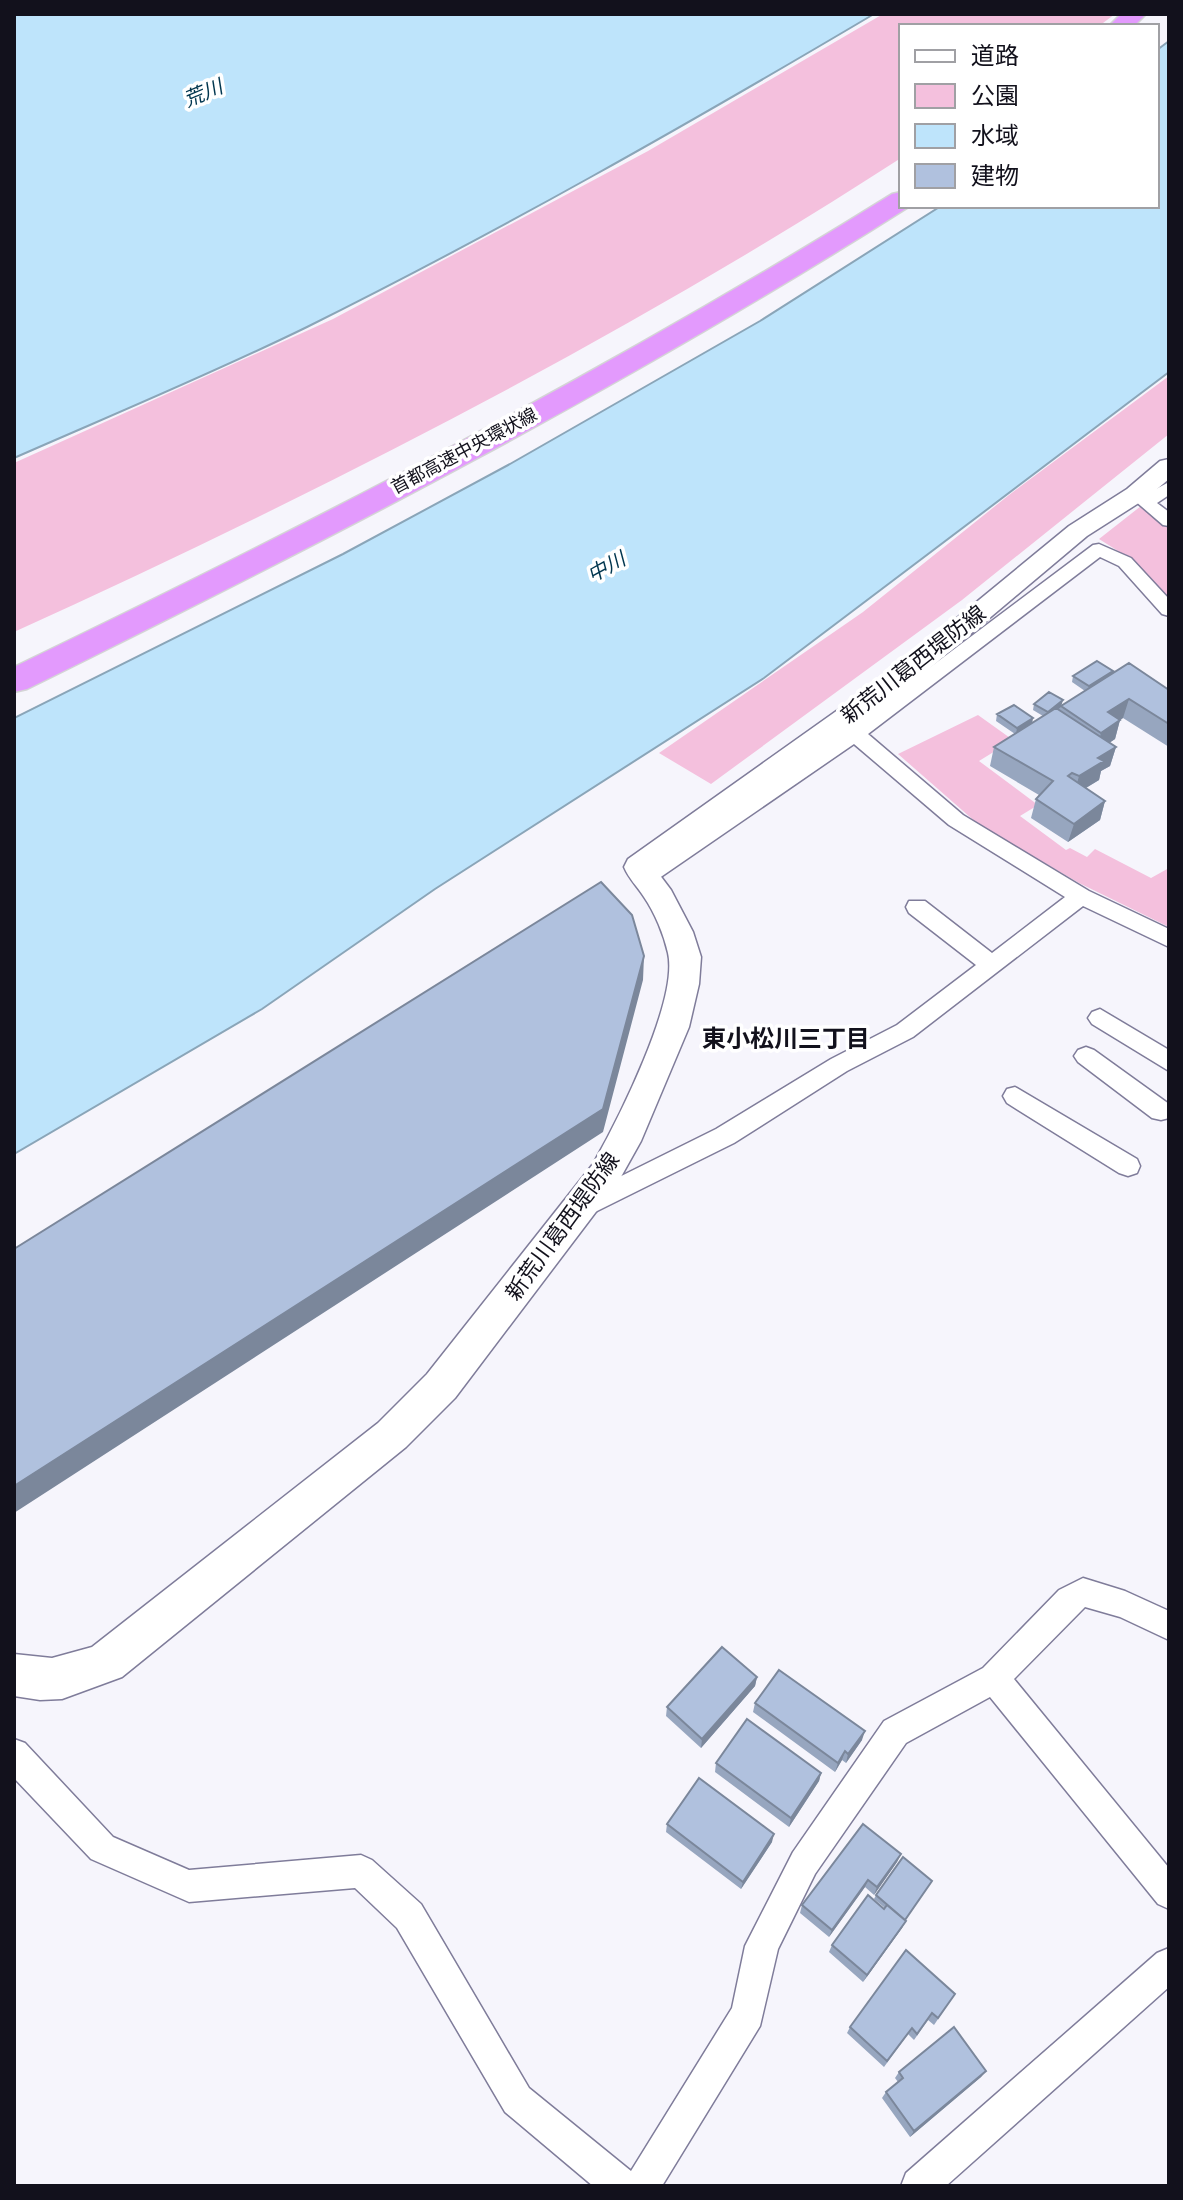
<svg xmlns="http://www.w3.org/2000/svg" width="1183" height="2200" viewBox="0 0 1183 2200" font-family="'Golos Text','Noto Sans JP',sans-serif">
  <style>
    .green { fill: #f4c0dd }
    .water { fill: #bee4fb; stroke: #8aa5b8; stroke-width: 2 }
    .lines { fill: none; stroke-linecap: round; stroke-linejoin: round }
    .street-casing { stroke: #7f7c9a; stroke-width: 3 }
    .secondary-casing { stroke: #7f7c9a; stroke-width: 3 }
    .highway-casing { stroke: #d4d4d6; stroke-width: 3 }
    .street { fill: #fff; fill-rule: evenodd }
    .secondary { fill: #fff; fill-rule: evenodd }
    .highway { fill: #e39afd; fill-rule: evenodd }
    .wall { fill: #97a6bf }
    .shaded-wall { fill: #7b879b }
    .building { fill: #b0c1de; stroke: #7b879b; stroke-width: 2 }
    .labels { text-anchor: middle; stroke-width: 7; stroke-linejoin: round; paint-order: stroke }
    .far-street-label { font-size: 18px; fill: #12111c; stroke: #fff }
    .far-water-label { font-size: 20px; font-style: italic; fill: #00364f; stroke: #fff }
    .street-label { font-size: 22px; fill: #12111c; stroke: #fff }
    .neighbourhood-label { font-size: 24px; font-weight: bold; fill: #12111c; stroke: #fff }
  </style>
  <rect width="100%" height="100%" fill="#f6f5fc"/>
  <path class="green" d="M883,14H1115L1099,26H901V158C620,340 319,493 14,632V463L333,319L648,151Z
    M1169,376V434L962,600L711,784L659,753L863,612L1009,495Z
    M1141,506L1169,528V600L1134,561L1099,539Z
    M978,715L1013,740L979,761L1038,805L1020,816L1066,850L1070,848L1087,857L1095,849L1151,878L1169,868V927L1079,883L978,824L898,754Z"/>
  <path class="water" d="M14,14H874C688,124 500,231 307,327C211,374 112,415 14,458Z
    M1169,41V372L764,678L435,889L262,1009L14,1154V718L343,554L510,464L760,321L941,206H1157V50Z"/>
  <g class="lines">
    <defs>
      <path id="street" d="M1169,482V495L1157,503L1169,512V526L1163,525L1127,494L1136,489L1147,494Z
        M1099,544L1131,558L1169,599V616L1162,614L1119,566L1100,557L868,734L963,815L1089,891L1169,929V947L1083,906L913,1037L847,1071L734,1143L591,1214L582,1217L573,1214L569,1207L573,1200L716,1129L831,1059L897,1025L976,965L909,913L906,907L909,901H925L992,953L1065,897L949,825L854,744L652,883H636L633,878L636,873L848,729L1093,545Z
        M1100,1009L1169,1050V1071L1092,1024L1088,1018L1092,1012Z
        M1086,1047L1094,1050L1169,1104V1118L1161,1120L1152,1118L1078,1062L1074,1056L1078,1050Z
        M1015,1087L1137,1159L1140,1166L1137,1173L1128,1176L1119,1173L1007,1103L1003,1096L1007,1089Z
        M1083,1578L1125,1591L1169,1611V1640L1120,1617L1085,1607L1014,1679L1169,1868V1909L1158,1904L990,1697L906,1743L815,1874L778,1949L760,2026L662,2186H593L505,2112L397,1928L355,1888L189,1902L91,1859L14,1778V1739L25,1743L113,1837L189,1870L361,1855L372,1860L421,1904L529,2088L631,2171L732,2008L745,1946L793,1852L884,1721L983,1668L1059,1590Z
        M1169,1948V1987L946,2186H901L906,2173L1157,1953Z"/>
      <path id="secondary" d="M1169,459V479L1145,499L1087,536L910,685L656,870L671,890L693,932L701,957L699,984L689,1027L641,1141L617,1184L455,1398L406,1447L122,1677L62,1699L40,1700L14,1696V1654L52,1658L92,1647L378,1423L427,1374L593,1164C617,1122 679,1000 668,953C664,935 655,913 644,897C637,886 629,879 624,867L628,859L890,673L1069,526L1127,489L1160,461Z"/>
      <path id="highway" d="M1121,14H1146L1134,26H1109Z
        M901,192V206H910C627,386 327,541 27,689L14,692V667C313,523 610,370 892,194Z"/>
    </defs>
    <use href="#street" class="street-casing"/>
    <use href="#secondary" class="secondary-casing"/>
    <use href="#highway" class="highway-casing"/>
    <use href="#street" class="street"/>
    <use href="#secondary" class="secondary"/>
    <use href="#highway" class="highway"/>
  </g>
  <path class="wall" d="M1112,674L1169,690V747L1123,718L1120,720L1115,739L1109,743L1116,747L1110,766L1101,771L1099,780L1086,788L1105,801L1100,820L1068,842L1031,818L1036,799L1039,795L990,766L994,747L1015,734L996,721L997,714L1032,723L1043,716L1033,710L1034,704L1062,706L1085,691L1072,682L1073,676Z
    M757,1677L755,1686L701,1748L666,1716L667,1707Z
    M755,1703L862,1740L846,1763L842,1760L835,1772L753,1712Z
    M716,1763L821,1773L819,1781L789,1827L715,1772Z
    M667,1824L772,1842L741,1889L666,1832Z
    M901,1854L897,1862L874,1895L865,1887L829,1937L800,1913L802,1905Z
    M932,1881L905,1920L902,1928L863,1982L829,1952L832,1945L885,1908L874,1899L876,1895Z
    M955,1994L934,2025L928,2020L914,2040L908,2034L884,2067L847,2033L850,2027Z
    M986,2071L981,2077L910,2137L882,2098L886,2092L898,2082L895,2078L899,2072Z"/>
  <path class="shaded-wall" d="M1113,671L1111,677L1088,692L1089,686Z
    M1129,699L1123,718L1103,731L1108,712Z
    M1063,700L1061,707L1047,718L1048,712Z
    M1033,718L1032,725L1016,734L1017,728Z
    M1120,720L1115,739L1096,752L1101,733Z
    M1116,747L1110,766L1101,771L1099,780L1074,795L1079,776L1098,758Z
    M1105,801L1100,820L1068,842L1074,824Z
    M644,956L643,980L603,1132L14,1513V1486Z
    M757,1677L755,1686L701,1748L702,1739Z
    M865,1731L862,1740L846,1763L848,1754Z
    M845,1751L842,1760L835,1772L838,1763Z
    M821,1773L819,1781L789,1827L791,1818Z
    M774,1834L772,1842L741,1889L743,1882Z
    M901,1854L897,1862L874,1895L877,1887Z
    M868,1880L865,1887L829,1937L832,1930Z
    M906,1921L902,1928L863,1982L867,1975Z
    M986,2071L981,2077L910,2137L914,2131Z"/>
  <path class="building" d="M1097,661L1113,671L1089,686L1073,676Z
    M1129,663L1169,690V724L1129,699L1108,712L1120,720L1101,733L1061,706Z
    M1049,692L1063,700L1048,712L1034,704Z
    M1014,705L1033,718L1017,728L997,714Z
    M1056,708L1116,747L1098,758L1104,761L1079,776L1072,773L1068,776L1105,801L1074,824L1036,799L1053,781L994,747Z
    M601,882L632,915L644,956L603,1109L14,1486V1249Z
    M722,1647L757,1677L702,1739L667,1707Z
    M779,1670L865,1731L848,1754L845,1751L838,1763L755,1703Z
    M747,1719L821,1773L791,1818L716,1763Z
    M699,1778L774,1834L743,1882L667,1824Z
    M863,1824L901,1854L877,1887L868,1880L832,1930L802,1905Z
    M903,1857L932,1881L905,1920L876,1895Z
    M868,1895L884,1909L887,1905L906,1921L867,1975L832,1945Z
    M906,1950L955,1994L938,2018L932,2013L917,2034L912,2028L887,2061L850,2027Z
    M954,2027L986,2071L914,2131L886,2092L903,2078L899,2072Z"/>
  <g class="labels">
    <g class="far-street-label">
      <text transform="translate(464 451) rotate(-28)" y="6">首都高速中央環状線</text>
    </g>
    <g class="far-water-label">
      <text transform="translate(203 93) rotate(-23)" y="7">荒川</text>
      <text transform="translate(606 567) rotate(-29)" y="7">中川</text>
    </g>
    <g class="street-label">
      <text transform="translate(913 664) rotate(-38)" y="8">新荒川葛西堤防線</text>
      <text transform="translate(562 1226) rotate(-54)" y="8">新荒川葛西堤防線</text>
    </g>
    <g class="neighbourhood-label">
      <text x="786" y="1047">東小松川三丁目</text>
    </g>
  </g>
  <rect width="1183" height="2200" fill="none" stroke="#12111c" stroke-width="32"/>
  <rect x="899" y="24" width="260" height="184" fill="#ffffff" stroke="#a0a0a4" stroke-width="2"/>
  <rect x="915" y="50" width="40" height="12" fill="#ffffff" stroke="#a0a0a4" stroke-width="2"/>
  <text x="971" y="64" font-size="24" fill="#12111c">道路</text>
  <rect x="915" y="84" width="40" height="24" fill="#f4c0dd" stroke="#a0a0a4" stroke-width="2"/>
  <text x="971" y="104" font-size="24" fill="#12111c">公園</text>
  <rect x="915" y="124" width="40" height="24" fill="#bee4fb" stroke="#a0a0a4" stroke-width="2"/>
  <text x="971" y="144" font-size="24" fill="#12111c">水域</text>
  <rect x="915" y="164" width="40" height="24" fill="#b0c1de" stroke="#a0a0a4" stroke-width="2"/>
  <text x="971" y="184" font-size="24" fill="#12111c">建物</text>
</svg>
